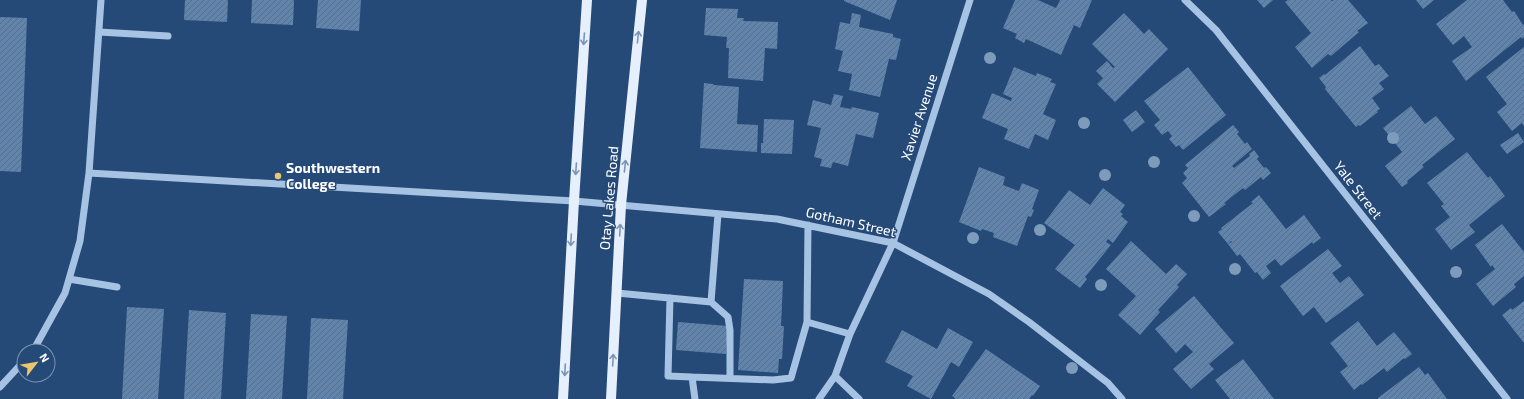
<svg xmlns="http://www.w3.org/2000/svg" width="1524" height="399" viewBox="0 0 1524 399" font-family="'Exo 2',sans-serif">
  <style>
    .building { fill: url(#building-hatch) }
    .lines { fill: none; stroke-linecap: round; stroke-linejoin: round }
    .minor { stroke: #a7c3e3; stroke-width: 7 }
    .major { stroke: #e6effc; stroke-width: 10 }
    .tree { fill: #7f9bbc }
    .oneway { stroke: #7c94b3 }
    .poi-dot { fill: #ecc56c; stroke: #254a78; stroke-width: 1.5 }
    .labels { text-anchor: middle; stroke-width: 3; stroke-linejoin: round; paint-order: stroke }
    .street-label { font-size: 14px; fill: #fff; stroke: #254a78 }
    .poi-label { font-size: 14px; font-weight: bold; fill: #fff; stroke: #254a78; text-anchor: start }
  </style>
  <defs>
    <pattern id="building-hatch" width="6" height="6" patternUnits="userSpaceOnUse"><rect width="6" height="6" fill="#6184ac"/><path d="M-1 1l2-2M0 6l6-6M5 7l2-2" fill="none" stroke="#596e86"/></pattern>
  </defs>
  <rect width="100%" height="100%" fill="#254a78"/>
  <path class="building" d="M185,0H228L227,22L184,20Z
    M252,0H294L293,25L251,23Z
    M318,0H361L359,31L316,28Z
    M844,0H897L890,20L844,1Z
    M1015,0H1038L1056,8L1060,0H1092L1080,28L1074,25L1061,55L1026,39L1024,43L1015,38L1017,34L1003,28Z
    M1257,0H1273L1264,8Z
    M1288,0H1331L1332,1L1334,0H1348L1368,23L1357,31L1359,32L1331,56L1328,54L1312,68L1295,47L1311,33L1285,2Z
    M1416,0H1434L1423,9Z
    M1467,0H1503L1512,12L1514,11L1523,25L1524,24V37L1522,39L1521,37L1466,81L1452,61L1472,47L1464,36L1453,45L1436,24Z
    M706,8L738,9L737,18H744L743,21L778,22L777,49L765,48L763,81L728,78L729,48H726L727,37L704,35Z
    M852,13L861,15L859,27L893,34V37L901,39L896,60L889,59L880,97L849,90L852,74L838,71L843,51L835,49L840,22L850,24Z
    M1124,13L1144,34L1149,29L1168,49L1115,102L1097,84L1103,78L1096,71L1107,61L1113,68L1115,67L1092,44Z
    M0,17L27,18L21,172L0,171Z
    M1360,46L1375,66L1379,64L1389,76L1379,83L1384,89L1372,98L1380,109L1377,111L1378,112L1360,126L1359,125L1356,127L1325,89L1326,87L1319,78L1324,74L1325,75Z
    M1524,47V126L1522,123L1512,131L1497,112L1507,104L1486,77Z
    M1014,67L1036,76L1037,73L1052,79L1050,82L1056,84L1043,114L1056,120L1048,140L1035,134L1029,149L1004,139L1008,129L982,118L992,93L1011,101L1012,98L1003,94Z
    M1188,67L1226,115L1183,150L1179,145L1176,147L1169,139L1172,136L1168,131L1162,135L1154,125L1160,120L1144,101Z
    M704,83L713,84L714,85L739,87L737,124L758,125L757,152L700,148Z
    M834,94L843,96L840,107L851,109L852,107L879,113L873,138L856,134L848,166L833,162L831,168L820,166L822,159L814,157L821,128L807,125L813,100L831,105Z
    M1411,106L1425,124L1436,116L1455,139L1422,165L1424,167L1407,181L1408,183L1402,187L1385,166L1402,152L1383,128Z
    M1136,110L1145,122L1132,132L1123,120Z
    M764,119L794,120L792,154L761,153V143H763Z
    M1233,125L1239,132L1237,134L1245,144L1247,142L1252,149L1232,166L1234,168L1250,156L1249,154L1254,150L1259,157L1257,159L1264,168L1266,167L1271,173L1263,180L1261,177L1245,190L1243,188L1224,203L1226,204L1209,217L1182,183L1187,178L1183,173L1188,168L1185,165Z
    M1518,133L1524,142L1507,154L1500,145Z
    M1467,152L1488,178L1490,176L1505,196L1469,225L1475,232L1451,250L1435,229L1450,217L1441,206L1444,204L1427,183Z
    M979,167L1005,177L1003,185L1019,191L1022,183L1039,190L1032,209L1034,210L1031,217L1028,216L1017,246L993,237L994,233L982,229L981,231L959,222Z
    M1103,188L1125,205L1120,212L1123,214L1121,216L1128,222L1113,243L1108,239L1106,242L1111,245L1085,277L1087,279L1080,288L1055,269L1075,245L1044,223L1069,190L1090,205Z
    M1259,195L1286,229L1304,215L1321,238L1313,244L1312,242L1281,266L1275,259L1266,266L1271,273L1263,280L1257,272L1255,273L1240,254L1237,256L1228,244L1232,242L1231,241L1228,244L1218,232L1222,229L1221,228L1253,203L1251,202Z
    M1502,224L1524,252V276L1514,284L1516,287L1493,306L1476,284L1495,269L1492,265L1491,267L1475,245Z
    M1131,241L1166,274L1176,264L1187,274L1177,285L1179,287L1158,310L1160,312L1140,335L1118,315L1136,296L1106,269Z
    M1328,249L1342,266L1332,273L1340,283L1349,276L1364,295L1326,323L1314,307L1303,316L1280,286Z
    M744,279L783,281L781,326H784L782,359H779L778,373L738,370Z
    M1194,296L1234,343L1209,364L1214,369L1191,389L1173,369L1193,352L1185,344L1176,353L1155,329Z
    M1524,301V343L1502,315L1511,308L1512,310Z
    M127,307L164,309L158,399H122Z
    M189,310L226,313L221,399H184Z
    M251,314L287,316L282,399H246Z
    M311,318L348,320L343,399H307Z
    M1358,321L1377,346L1394,332L1412,354L1405,359L1404,358L1387,372L1384,368L1362,385L1361,384L1354,390L1340,372L1348,366L1330,343Z
    M678,322L728,326L726,354L676,350Z
    M948,328L973,342L959,367L951,362L931,399L907,386L913,376L885,362L902,330L937,349Z
    M986,349L1040,386L1033,396L1032,395L1029,399H956L952,396Z
    M1243,359L1274,399H1230L1215,380Z
    M1419,367L1425,375L1428,373L1447,399H1378V398Z"/>
  <g class="lines">
    <path class="minor" d="M1185,0L1216,30L1507,399
      M99,32L168,36
      M89,173L574,201L777,219L893,243L989,294L1029,322L1108,383L1122,399
      M69,279L117,287
      M617,293L711,302L718,214
      M670,298L668,376L692,377
      M711,302L728,317L730,330V378
      M807,322L850,334
      M33,351L65,293L80,241L89,173L101,0
      M835,376L859,399
      M0,387L24,361
      M695,399L692,377L773,380L791,378L807,322L808,225
      M819,399L835,376L850,334L893,243L970,0"/>
    <path class="major" d="M563,399L574,201L587,0
      M611,399L621,205L642,0"/>
  </g>
  <g class="tree">
    <circle cx="990" cy="58" r="6"/>
    <circle cx="1084" cy="123" r="6"/>
    <circle cx="1393" cy="138" r="6"/>
    <circle cx="1154" cy="162" r="6"/>
    <circle cx="1105" cy="175" r="6"/>
    <circle cx="1194" cy="216" r="6"/>
    <circle cx="1040" cy="230" r="6"/>
    <circle cx="973" cy="238" r="6"/>
    <circle cx="1235" cy="269" r="6"/>
    <circle cx="1456" cy="272" r="6"/>
    <circle cx="1101" cy="285" r="6"/>
    <circle cx="1072" cy="368" r="6"/>
  </g>
  <defs><path id="oneway-shaft" d="M-6 0H5M1.5-3L5.5 0L1.5 3" fill="none" stroke-width="1.6" stroke-linecap="round" stroke-linejoin="round"/></defs>
  <g class="oneway">
    <use href="#oneway-shaft" transform="translate(638 37) rotate(-84)"/>
    <use href="#oneway-shaft" transform="translate(584 39) rotate(94)"/>
    <use href="#oneway-shaft" transform="translate(625 166) rotate(-84)"/>
    <use href="#oneway-shaft" transform="translate(576 169) rotate(94)"/>
    <use href="#oneway-shaft" transform="translate(620 230) rotate(-87)"/>
    <use href="#oneway-shaft" transform="translate(571 240) rotate(93)"/>
    <use href="#oneway-shaft" transform="translate(613 360) rotate(-87)"/>
    <use href="#oneway-shaft" transform="translate(565 370) rotate(93)"/>
  </g>
  <circle class="poi-dot" cx="278" cy="176" r="4"/>
  <g class="labels">
    <g class="street-label">
      <text transform="translate(919 117) rotate(-72)" y="5">Xavier Avenue</text>
      <text transform="translate(1358 190) rotate(52)" y="5">Yale Street</text>
      <text transform="translate(609 198) rotate(-85)" y="5">Otay Lakes Road</text>
      <text transform="translate(851 222) rotate(13)" y="5">Gotham Street</text>
    </g>
    <g class="poi-label">
      <text x="286" y="173">Southwestern<tspan x="286" dy="16">College</tspan></text>
    </g>
  </g>
  <g transform="translate(36 363) rotate(59)"><circle r="19" fill="#254a78" stroke="#7c92ae"/>
  <path d="M0-3L7 15L0 10L-7 15Z" fill="#ecc56c"/>
  <text y="-6" font-size="11" font-weight="bold" text-anchor="middle" fill="#ffffff">N</text>
  </g>
</svg>
